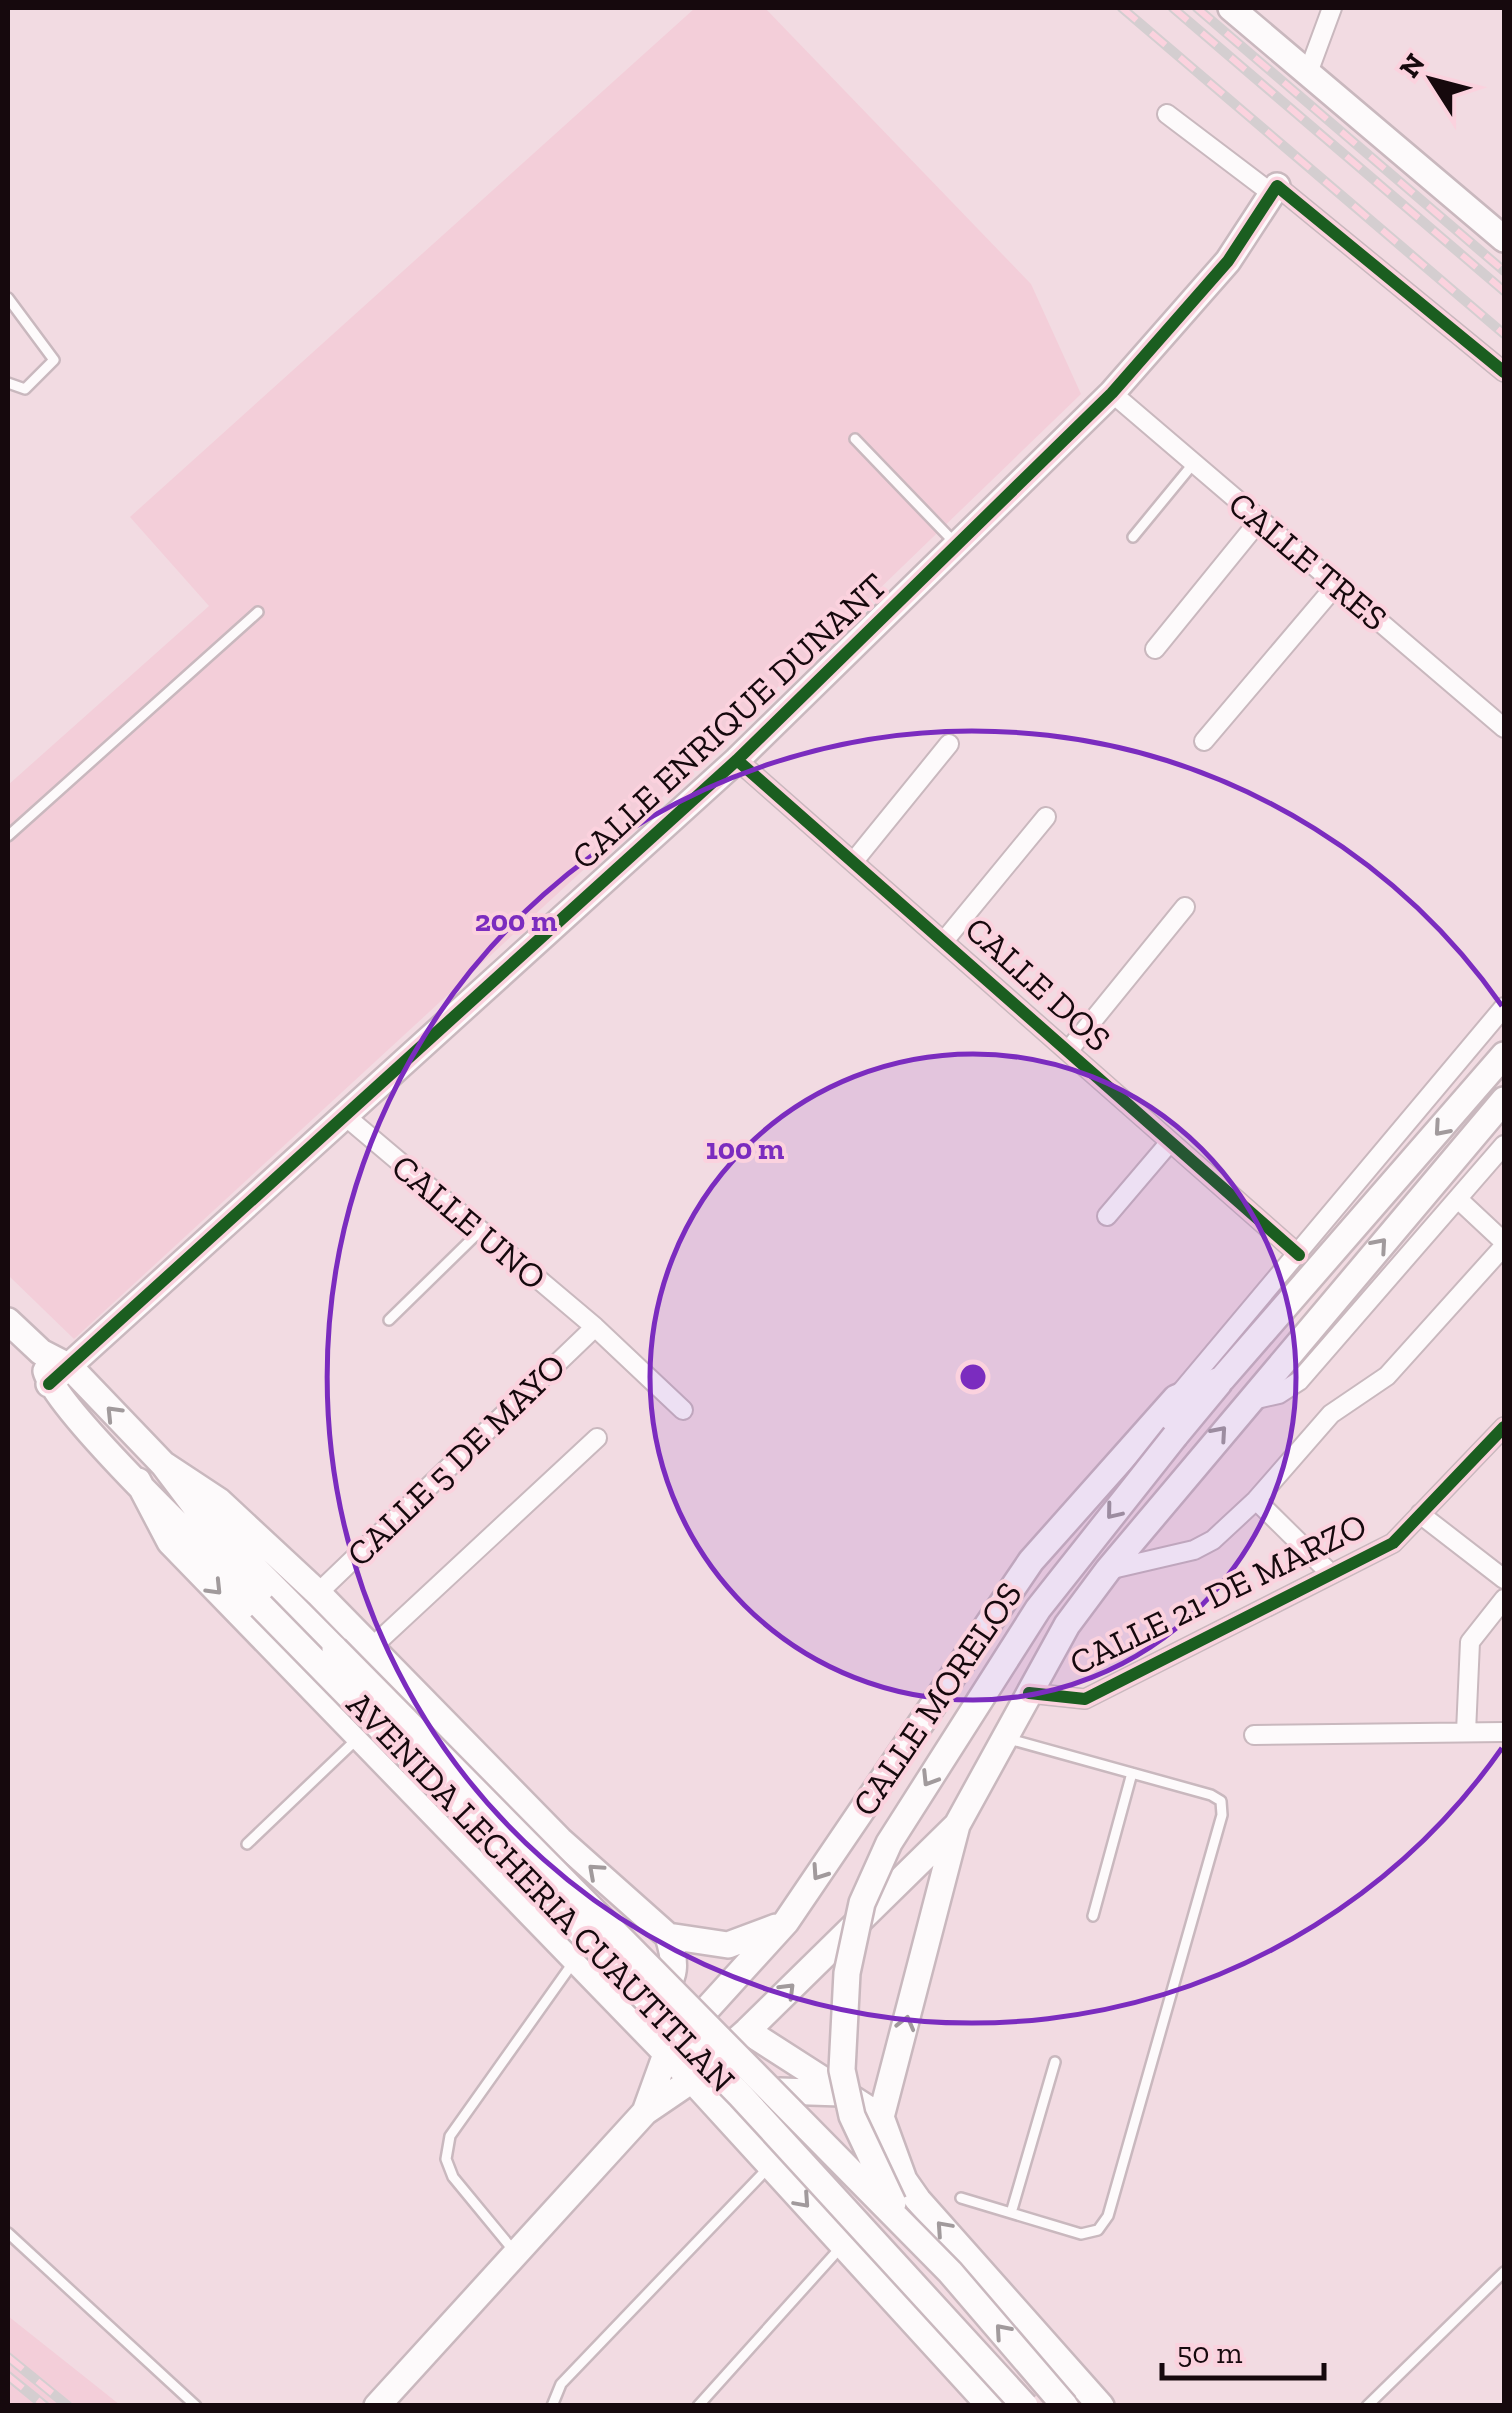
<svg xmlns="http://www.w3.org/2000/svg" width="1512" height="2413" viewBox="0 0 1512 2413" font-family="'Zilla Slab',serif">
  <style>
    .built { fill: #f3ced9 }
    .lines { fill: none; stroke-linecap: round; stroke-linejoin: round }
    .lane-casing { stroke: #c9b8be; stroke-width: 14 }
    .street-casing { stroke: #c9b8be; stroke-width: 22 }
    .secondary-casing { stroke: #c9b8be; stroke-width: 30 }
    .lane { stroke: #fdfafb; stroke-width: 9 }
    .street { stroke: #fdfafb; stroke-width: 18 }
    .secondary { stroke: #fdfafb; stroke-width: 25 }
    .rail-casing { stroke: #d4ced0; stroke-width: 10 }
    .rail { stroke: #fbd2de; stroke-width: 6; stroke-dasharray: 19; stroke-linecap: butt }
    .secondary-bridge-casing { stroke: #c9b8be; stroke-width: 30; stroke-linecap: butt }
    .secondary-bridge { stroke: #fdfafb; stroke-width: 25 }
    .cycleway-casing { stroke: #fbd2de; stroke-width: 19 }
    .cycleway { stroke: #1b5e20; stroke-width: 12 }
    .oneway { stroke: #a19a9c }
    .ring { fill: none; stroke: #7b2cbf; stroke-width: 5 }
    .labels { text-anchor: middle; stroke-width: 8; stroke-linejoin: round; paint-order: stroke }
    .street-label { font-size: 35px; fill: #16090d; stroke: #fbd2de }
    .centre { fill: #7b2cbf; stroke: #fbd2de; stroke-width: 5 }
    .ring-label { font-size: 30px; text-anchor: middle; font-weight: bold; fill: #7b2cbf; stroke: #fbd2de; stroke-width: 8; stroke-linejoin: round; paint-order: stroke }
  </style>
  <rect width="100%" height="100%" fill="#f2dbe2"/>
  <path class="built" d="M695,8H765L1031,284L1081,394L693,769L74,1339L8,1275V785L209,606L130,517Z
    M8,2316L100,2389L120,2405H8Z"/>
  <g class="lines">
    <defs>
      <path id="lane" d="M8,298L54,360L25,389L8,383
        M855,439L955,543
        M1133,537L1193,464
        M8,836L258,612
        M389,1320L479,1232
        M247,1844L357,1739
        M1093,1916L1132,1773
        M961,2198L1081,2234L1098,2230L1108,2216L1222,1815L1221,1801L1211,1795L1009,1739
        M1011,2213L1055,2062
        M8,2233L196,2406
        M514,2251L453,2177L446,2159L450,2136L575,1960
        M552,2406L561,2384L768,2168
        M698,2406L841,2247
        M1367,2406L1504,2272"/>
      <path id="street" d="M1308,73L1332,8
        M1167,114L1270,192
        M1277,186L1504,372
        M1112,393L1504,728
        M1155,649L1259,521
        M1204,741L1337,584
        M737,760L1299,1255
        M854,861L949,744
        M944,941L1046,817
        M1068,1051L1185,907
        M344,1115L595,1327L683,1410
        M1458,1199L1504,1242
        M1107,1216L1170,1142
        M1180,1393L1504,1007
        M1248,1401L1279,1394L1299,1381L1504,1145
        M1256,1500L1331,1574
        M1420,1514L1504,1579
        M1108,1570L1194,1550L1213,1540L1256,1500L1331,1414L1387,1376L1504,1246
        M318,1593L595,1327
        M371,1648L597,1438
        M1029,1693L1085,1699L1393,1543L1504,1427
        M1466,1732L1470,1642L1504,1599
        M1254,1735L1504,1732"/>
      <path id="secondary" d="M1231,8L1504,239
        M8,1321L41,1352L70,1367L163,1464L200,1513L335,1649
        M46,1371C56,1411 222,1567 261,1606
        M49,1384L737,760L1112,393L1228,261L1277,186
        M1175,1436L1219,1383
        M163,1464L219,1501L318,1593L560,1840L668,1936L728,1945L776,1927
        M138,1481L170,1542L692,2080L990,2406
        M957,1825L881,2117L904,2180L918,2200L1101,2406
        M656,1998C678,1979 676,1962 668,1936
        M747,2031L881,2117
        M761,2105L780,2091L841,2093
        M645,2112L666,2054L786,1922L1031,1561L1176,1398L1222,1379L1504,1055
        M377,2406L645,2112L692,2080L747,2031L957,1825L1067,1625L1108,1570L1504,1100"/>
    </defs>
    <use href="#lane" class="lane-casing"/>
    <use href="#street" class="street-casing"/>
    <use href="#secondary" class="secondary-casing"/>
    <use href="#lane" class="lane"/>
    <use href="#street" class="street"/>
    <use href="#secondary" class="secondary"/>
    <defs>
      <path id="rail" d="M1122,8L1504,334
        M1173,8L1504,291
        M1197,8L1504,271
        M8,2357L68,2406
        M8,2376L45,2406"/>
    </defs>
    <use href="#rail" class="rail-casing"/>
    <use href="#rail" class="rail"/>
    <defs>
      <path id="secondary-bridge" d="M261,1606L741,2096L1025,2406
        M335,1649L950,2272L1065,2406
        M893,2203L852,2116L842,2070L847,1973L862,1903L889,1843L1038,1609L1175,1436"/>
    </defs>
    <use href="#secondary-bridge" class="secondary-bridge-casing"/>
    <use href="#secondary-bridge" class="secondary-bridge"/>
    <defs>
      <path id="cycleway" d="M737,760L1299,1255
        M49,1384L737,760L1112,393L1228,261L1277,186L1504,372
        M1029,1693L1085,1699L1393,1543L1504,1427"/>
    </defs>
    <use href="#cycleway" class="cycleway-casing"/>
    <use href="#cycleway" class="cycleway"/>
  </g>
  <defs><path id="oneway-chevron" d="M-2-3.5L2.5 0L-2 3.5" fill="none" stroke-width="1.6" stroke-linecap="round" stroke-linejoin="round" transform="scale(2.5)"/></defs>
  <g class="oneway">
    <use href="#oneway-chevron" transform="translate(1441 1129) rotate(131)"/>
    <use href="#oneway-chevron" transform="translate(1380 1245) rotate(-49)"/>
    <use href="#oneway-chevron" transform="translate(113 1413) rotate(-134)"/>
    <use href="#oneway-chevron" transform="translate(1220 1433) rotate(-49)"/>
    <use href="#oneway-chevron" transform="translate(1113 1512) rotate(129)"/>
    <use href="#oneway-chevron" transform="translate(215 1588) rotate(46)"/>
    <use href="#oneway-chevron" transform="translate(929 1779) rotate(122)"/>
    <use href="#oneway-chevron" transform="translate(595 1871) rotate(-138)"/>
    <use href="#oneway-chevron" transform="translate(819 1873) rotate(124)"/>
    <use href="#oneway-chevron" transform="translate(788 1990) rotate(-45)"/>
    <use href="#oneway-chevron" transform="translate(906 2023) rotate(-75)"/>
    <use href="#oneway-chevron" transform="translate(803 2201) rotate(48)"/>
    <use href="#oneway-chevron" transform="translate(943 2228) rotate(-132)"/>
    <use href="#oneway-chevron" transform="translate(1002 2331) rotate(-131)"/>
  </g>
  <circle cx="973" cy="1377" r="323" fill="#7b2cbf" fill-opacity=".12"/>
  <g class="ring">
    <circle cx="973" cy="1377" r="323"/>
    <path d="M1502 1748A646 646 0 1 1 1502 1006"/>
  </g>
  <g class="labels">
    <g class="street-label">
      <text transform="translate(1308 561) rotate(40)" y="12">CALLE TRES</text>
      <text transform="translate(729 721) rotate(-43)" y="12">CALLE ENRIQUE DUNANT</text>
      <text transform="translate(1038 984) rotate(42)" y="12">CALLE DOS</text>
      <text transform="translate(469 1222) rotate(40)" y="12">CALLE UNO</text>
      <text transform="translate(456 1460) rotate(-44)" y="12">CALLE 5 DE MAYO</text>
      <text transform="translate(1218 1594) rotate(-26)" y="12">CALLE 21 DE MARZO</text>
      <text transform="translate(937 1699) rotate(-56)" y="12">CALLE MORELOS</text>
      <text transform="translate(541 1892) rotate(46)" y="12">AVENIDA LECHERIA CUAUTITLAN</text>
    </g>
  </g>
  <circle cx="973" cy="1377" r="15" class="centre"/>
  <g class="ring-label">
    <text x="516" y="931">200 m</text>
    <text x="745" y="1159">100 m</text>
  </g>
  <rect width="1512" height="2413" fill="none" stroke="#16090d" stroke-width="20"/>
  <g transform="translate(1432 80) rotate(306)" stroke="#fbd2de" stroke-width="8" paint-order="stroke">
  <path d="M0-8L18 38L0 25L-18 38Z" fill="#16090d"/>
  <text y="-15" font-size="28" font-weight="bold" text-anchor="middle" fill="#16090d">N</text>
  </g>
  <path d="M1162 2363v15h162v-15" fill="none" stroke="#16090d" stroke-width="5"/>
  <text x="1177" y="2363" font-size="30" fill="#16090d" stroke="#fbd2de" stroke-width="8" paint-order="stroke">50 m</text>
</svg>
